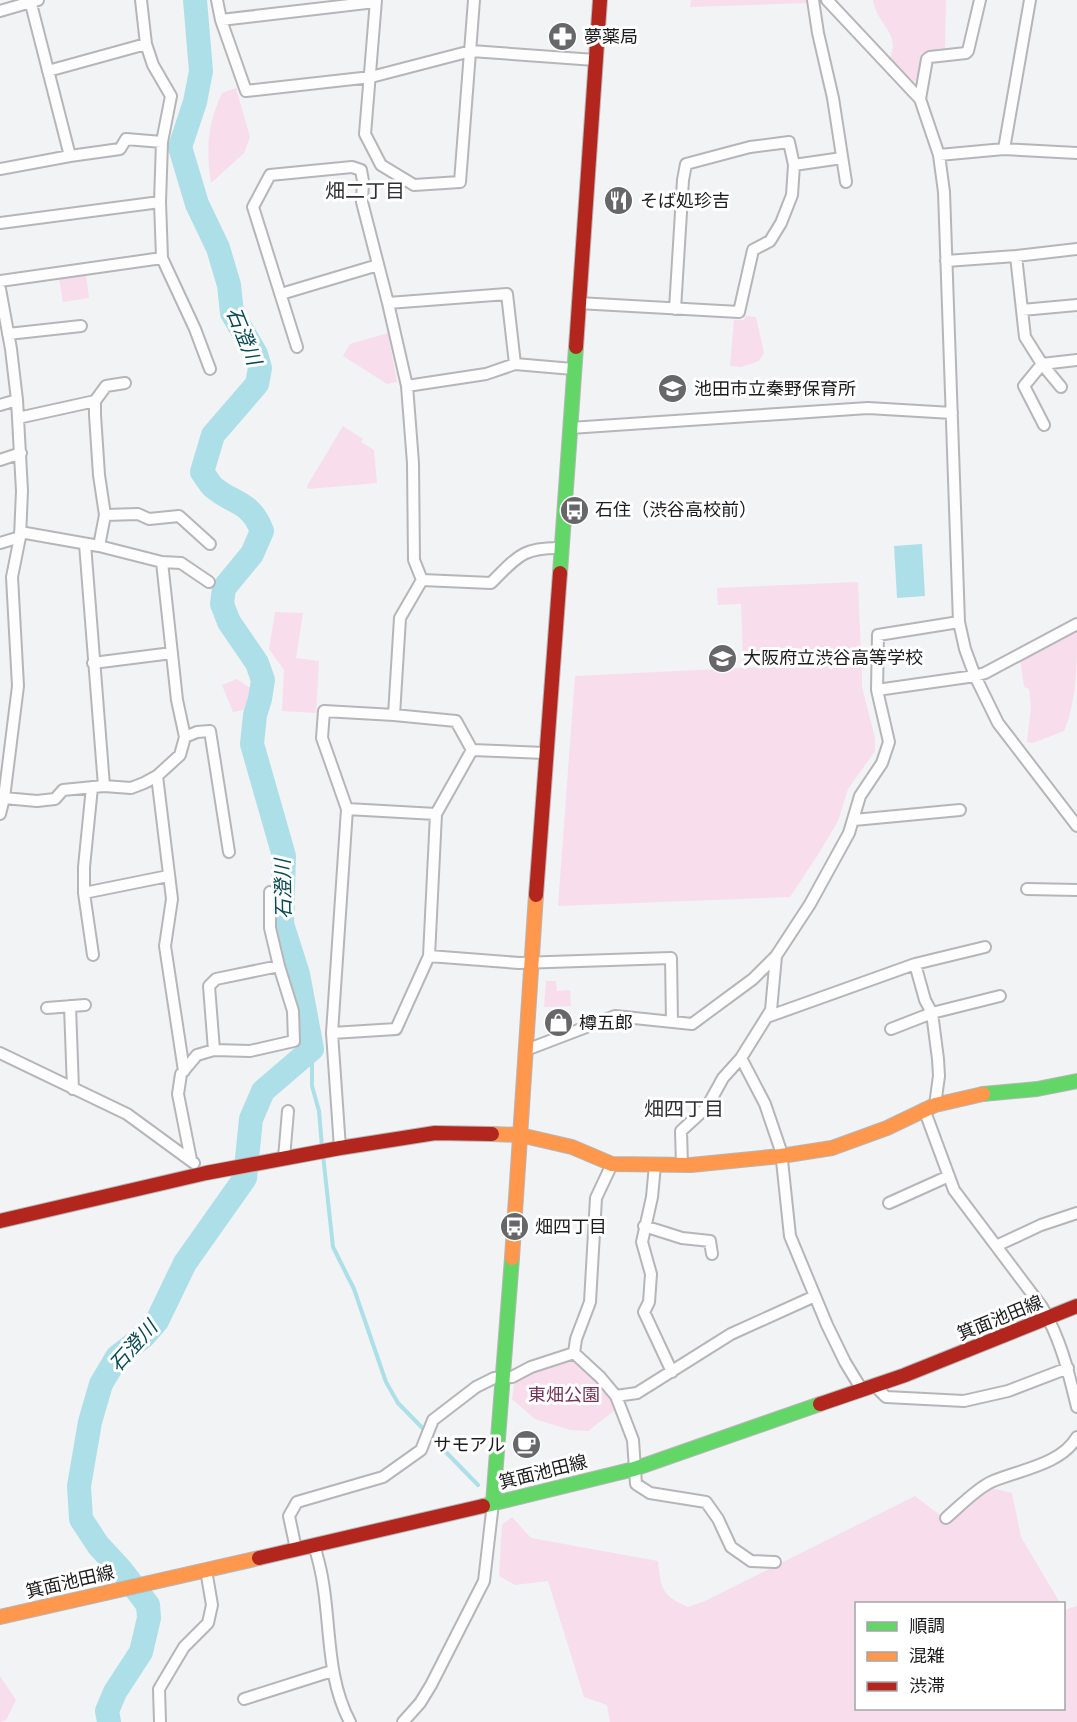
<svg xmlns="http://www.w3.org/2000/svg" width="1077" height="1722" viewBox="0 0 1077 1722" font-family="Arial,'Noto Sans JP',sans-serif">
  <style>
    .green { fill: #f8ddec }
    .water { fill: #addfe8 }
    .lines { fill: none; stroke-linecap: round; stroke-linejoin: round }
    .stream { stroke: #addfe8; stroke-width: 4 }
    .river { stroke: #addfe8; stroke-width: 24 }
    .street-casing { stroke: #b6b6b8; stroke-width: 14 }
    .fast-casing { stroke: #b6b6b8; stroke-width: 16 }
    .slow-casing { stroke: #b6b6b8; stroke-width: 16 }
    .jam-casing { stroke: #b6b6b8; stroke-width: 16 }
    .street { stroke: #fdfdfe; stroke-width: 10 }
    .fast { stroke: #63d668; stroke-width: 14 }
    .slow { stroke: #ff974d; stroke-width: 14 }
    .jam { stroke: #b3261e; stroke-width: 14 }
    .labels { text-anchor: middle; stroke-width: 6; stroke-linejoin: round; paint-order: stroke }
    .poi-label { font-size: 18px; fill: #1c1c1e; stroke: #fff; text-anchor: start }
    .street-label { font-size: 18px; fill: #1c1c1e; stroke: #fff }
    .park-label { font-size: 18px; fill: #723258; stroke: #fff }
    .neighbourhood-label { font-size: 20px; fill: #313135; stroke: #fff }
    .water-label { font-size: 20px; font-style: italic; fill: #084a52; stroke: #fff }
  </style>
  <rect width="100%" height="100%" fill="#f2f3f5"/>
  <path class="green" d="M691,0H807L808,3L690,7Z
    M873,0H946L945,48L921,53V79L914,82L890,58C901,32 876,24 873,0Z
    M236,88L250,137L244,153L211,183C206,148 207,126 222,93Z
    M86,275L89,298L63,302L59,279Z
    M746,316L756,317L764,353L759,361L741,367L730,366L734,320H744Z
    M388,333L397,382L387,384L343,356L350,344Z
    M343,426L363,439L361,442L374,450L377,483L308,489L307,486Z
    M858,582L861,655L743,660L741,604L718,605L717,588Z
    M275,612L303,613L296,658L319,661L316,713L282,711L284,670L269,649Z
    M1077,629C1077,663 1077,701 1064,731L1033,743L1027,742L1031,707L1029,689L1024,687L1020,659Z
    M862,662V687L875,738V751L848,789L838,821L821,850L790,897L558,906L575,676Z
    M237,679L253,690L251,709L233,712L222,685Z
    M546,981H556L557,991L570,990L571,1006L544,1007Z
    M573,1359C590,1372 609,1388 615,1410L588,1431L570,1430L535,1419L512,1399L515,1379L526,1373Z
    M991,1488L1012,1493L1021,1537L1060,1603L856,1604V1708H1064V1610L1077,1606V1722H610L607,1705L584,1697L548,1581L515,1585L499,1576L502,1525L512,1517L531,1538L658,1561C661,1589 661,1595 688,1607L705,1601L915,1496L949,1522Z
    M0,1676L16,1700L6,1720L0,1722Z"/>
  <path class="water" d="M922,544L925,596L897,598L894,546Z"/>
  <g class="lines">
    <path class="stream" d="M312,1049V1086L319,1111L322,1147
      M323,1155L333,1247L354,1289L386,1382L398,1403L478,1485"/>
    <path class="river" d="M109,1722L107,1711L115,1692L141,1652L149,1618L148,1605L122,1571L98,1545L81,1519L79,1486L90,1422L101,1384L117,1357L144,1336L157,1321L185,1263L245,1178L251,1119L263,1091L312,1049L298,974L282,924L284,856L252,744L255,715L260,699L263,680L257,663L229,622L222,604L224,588L252,554L262,531C250,500 234,505 213,487C209,483 205,476 202,472L213,435L257,384L260,368L256,354L232,313L229,285L218,248L197,204L180,147L195,102L201,71L195,0"/>
    <defs>
      <path id="street" d="M30,0L70,156
        M141,0L146,44L153,65L171,96L162,142
        M217,0L221,20L246,91L371,77L471,51L595,60
        M376,0L365,134L381,165L414,185L460,182L474,0
        M813,0L818,33L833,98L846,182
        M827,0L920,99L939,155L944,192L959,622L965,649L975,676L998,723L1077,826
        M0,11L38,0
        M221,20L375,2
        M48,71L146,44
        M920,99L927,59L930,57L966,53L968,51L980,0
        M1004,149L1030,0
        M939,155L1004,149L1077,153
        M794,165L842,158
        M0,169L70,156L120,149L126,139L162,142L160,202L162,258L0,281
        M0,223L160,202
        M1016,256L1025,337L1042,364L1061,387
        M162,258L195,329L210,369
        M946,261L1016,256L1077,249
        M0,289L11,349L17,400L22,491L20,537L12,577L18,686L4,798L0,814
        M281,294L378,265
        M388,303L507,294L515,364
        M578,303L739,312L753,250L770,241L781,223L792,195L794,165L789,142L750,147L686,164L683,180L675,309
        M1022,310L1077,305
        M8,334L81,326
        M297,347L253,207L270,175L352,167L361,170L363,181L362,202L388,303L407,386L413,463L414,560L422,580
        M407,386L486,374L515,364L573,369
        M0,405L17,400
        M18,418L95,401
        M1044,425L1024,386L1042,364L1077,360
        M570,428L868,408L952,413
        M0,460L21,453
        M105,515L138,514L149,519L179,516L210,544
        M20,532L99,546L162,562L177,700L185,737
        M0,543L20,537
        M85,544L104,786
        M99,546L105,515L99,475L95,415V401L106,386L125,383
        M162,562L181,563L209,582
        M93,663L172,653
        M877,690L975,676L985,673L1077,624
        M394,715L456,721L472,750L545,753
        M157,776L172,899L165,946L184,1071
        M92,787L84,867V893L93,955
        M4,798L37,801L55,799L63,790L104,786L131,788L144,783L157,776L180,755L185,737L197,732L210,731L229,852
        M347,809L436,814
        M854,820L960,810
        M1027,889L1077,890
        M84,893L168,876
        M429,956L519,963L671,958L672,1022
        M915,964L925,1000L932,1013L938,1059L939,1076L935,1105
        M70,1006L73,1089
        M47,1008L85,1005
        M767,1017L915,964L985,947
        M891,1029L932,1013L1000,996
        M332,1033L396,1029L429,956L436,814L472,750
        M214,1050L209,986L216,979L279,966
        M526,1050L615,1016L692,1024L753,979L776,956L810,904L849,833L860,796L882,763L889,742L877,690L878,635L959,622
        M0,1053L127,1114L194,1163
        M741,1058L765,1104L781,1151L790,1236L827,1325L845,1362L862,1390
        M924,1109L954,1190L1042,1307C1061,1340 1068,1370 1077,1407
        M340,1148L332,1033L347,809L322,738L324,711L394,715L400,618L422,580L491,583C518,556 523,547 562,548
        M284,1158L288,1111
        M191,1160L178,1094L181,1074L197,1055L214,1050L250,1051L294,1041L293,1011L279,966L270,928V892
        M612,1164L596,1198L590,1302L576,1339L574,1353L600,1377L616,1396L637,1393L731,1334L815,1296
        M655,1165L652,1197L642,1242L651,1274L649,1302L644,1312L672,1372
        M682,1165L681,1131L707,1107L723,1078L741,1058L771,1010L776,956
        M889,1203L949,1176
        M644,1226L682,1238L710,1241L712,1254
        M996,1246L1041,1225L1077,1213
        M875,1386L886,1397L964,1401L1008,1391L1068,1368
        M616,1396L633,1440L636,1484L650,1493L706,1502L718,1519L731,1547L751,1561L775,1562
        M946,1518C959,1507 976,1489 991,1482C1018,1470 1061,1465 1077,1437
        M314,1545C317,1555 320,1566 322,1577C331,1625 326,1677 350,1722
        M296,1549L289,1516L297,1502L383,1477L421,1450L433,1420L476,1387L494,1378L512,1377L531,1367L574,1353
        M244,1699L332,1671
        M160,1722L159,1689L184,1647L208,1623L212,1605L206,1570
        M403,1722L420,1703L431,1685L484,1581L493,1503"/>
      <path id="fast" d="M560,573L576,347
        M983,1094L1037,1089L1077,1081
        M493,1503L512,1258
        M483,1506L634,1469L820,1404"/>
      <path id="slow" d="M492,1134L520,1135L572,1147L612,1164L691,1165L781,1156L832,1148L887,1128L935,1105L983,1094
        M512,1258L536,895
        M0,1617L259,1558"/>
      <path id="jam" d="M576,347L600,0
        M536,895L560,573
        M0,1221L206,1173L340,1148L435,1133L492,1134
        M820,1404L905,1375L1077,1306
        M259,1558L483,1506"/>
    </defs>
    <use href="#street" class="street-casing"/>
    <use href="#fast" class="fast-casing"/>
    <use href="#slow" class="slow-casing"/>
    <use href="#jam" class="jam-casing"/>
    <use href="#street" class="street"/>
    <use href="#fast" class="fast"/>
    <use href="#slow" class="slow"/>
    <use href="#jam" class="jam"/>
  </g>
  <defs>
    <symbol id="pharmacy-disc" viewBox="-11 -11 22 22"><circle r="9.5" fill="#676769" stroke="#fff"/><path d="M-2-6h4v4h4v4h-4v4h-4v-4h-4v-4h4Z" fill="#fff"/></symbol>
    <symbol id="restaurant-disc" viewBox="-11 -11 22 22"><circle r="9.5" fill="#676769" stroke="#fff"/><path d="M-5-6h1v4h1v-4h1v4h1v-4h1v5L-1.5 .5V6h-2V.5L-5-1ZM5-6V6H3V1.5H1.5Q1.5-4 5-6Z" fill="#fff"/></symbol>
    <symbol id="school-disc" viewBox="-11 -11 22 22"><circle r="9.5" fill="#676769" stroke="#fff"/><path d="M0-5L7-2L0 1L-7-2ZM-4 1L0 2.5L4 1V4Q0 6-4 4Z" fill="#fff"/></symbol>
    <symbol id="bus-disc" viewBox="-11 -11 22 22"><circle r="9.5" fill="#676769" stroke="#fff"/><path d="M-5-6H5V4H4V6H2V4H-2V6H-4V4H-5ZM-3.5-4V0h7V-4ZM-3.5 1.2v1.5H-2V1.2ZM2 1.2v1.5H3.5V1.2Z" fill="#fff"/></symbol>
    <symbol id="shop-disc" viewBox="-11 -11 22 22"><circle r="9.5" fill="#676769" stroke="#fff"/><path d="M-5-2.5h2.3a2.7 3.5 0 0 1 5.4 0H5L5.5 6h-11ZM-1.5-2.5h3a1.5 2.3 0 0 0-3 0Z" fill="#fff"/></symbol>
    <symbol id="cafe-disc" viewBox="-11 -11 22 22"><circle r="9.5" fill="#676769" stroke="#fff"/><path d="M-5.5-4.5H6V0H3Q3 3.5 0 3.5H-2.5Q-5.5 3.5-5.5 0ZM3-3.2v2h1.7v-2ZM-6 4.5H4V6H-6Z" fill="#fff"/></symbol>
  </defs>
  <g fill-rule="evenodd">
    <use href="#pharmacy-disc" x="546" y="20" width="33" height="33"/>
    <use href="#restaurant-disc" x="602" y="184" width="33" height="33"/>
    <use href="#school-disc" x="656" y="372" width="33" height="33"/>
    <use href="#bus-disc" x="558" y="494" width="33" height="33"/>
    <use href="#school-disc" x="706" y="642" width="33" height="33"/>
    <use href="#shop-disc" x="542" y="1006" width="33" height="33"/>
    <use href="#bus-disc" x="498" y="1210" width="33" height="33"/>
    <use href="#cafe-disc" x="510" y="1428" width="33" height="33"/>
  </g>
  <g class="labels">
    <g class="poi-label">
      <text x="584" y="43">夢薬局</text>
      <text x="640" y="207">そば処珍吉</text>
      <text x="694" y="395">池田市立秦野保育所</text>
      <text x="595" y="516">石住（渋谷高校前）</text>
      <text x="743" y="664">大阪府立渋谷高等学校</text>
      <text x="579" y="1029">樽五郎</text>
      <text x="535" y="1233">畑四丁目</text>
      <text x="505" y="1451" text-anchor="end">サモアル</text>
    </g>
    <g class="street-label">
      <text transform="translate(1000 1318) rotate(-22)" y="6">箕面池田線</text>
      <text transform="translate(543 1472) rotate(-14)" y="6">箕面池田線</text>
      <text transform="translate(70 1582) rotate(-13)" y="6">箕面池田線</text>
    </g>
    <g class="park-label">
      <text x="564" y="1401">東畑公園</text>
    </g>
    <g class="neighbourhood-label">
      <text x="365" y="198">畑二丁目</text>
      <text x="684" y="1116">畑四丁目</text>
    </g>
    <g class="water-label">
      <text transform="translate(244 336) rotate(68)" y="7">石澄川</text>
      <text transform="translate(283 889) rotate(-91)" y="7">石澄川</text>
      <text transform="translate(133 1346) rotate(-48)" y="7">石澄川</text>
    </g>
  </g>
  <rect x="855" y="1602" width="210" height="108" fill="#ffffff" stroke="#a4a4a5" stroke-width="1.5"/>
  <rect x="867" y="1622" width="30" height="9" fill="#63d668" stroke="#a4a4a5" stroke-width="1.5"/>
  <text x="909" y="1632" font-size="18" fill="#1c1c1e">順調</text>
  <rect x="867" y="1652" width="30" height="9" fill="#ff974d" stroke="#a4a4a5" stroke-width="1.5"/>
  <text x="909" y="1662" font-size="18" fill="#1c1c1e">混雑</text>
  <rect x="867" y="1682" width="30" height="9" fill="#b3261e" stroke="#a4a4a5" stroke-width="1.5"/>
  <text x="909" y="1692" font-size="18" fill="#1c1c1e">渋滞</text>
</svg>
